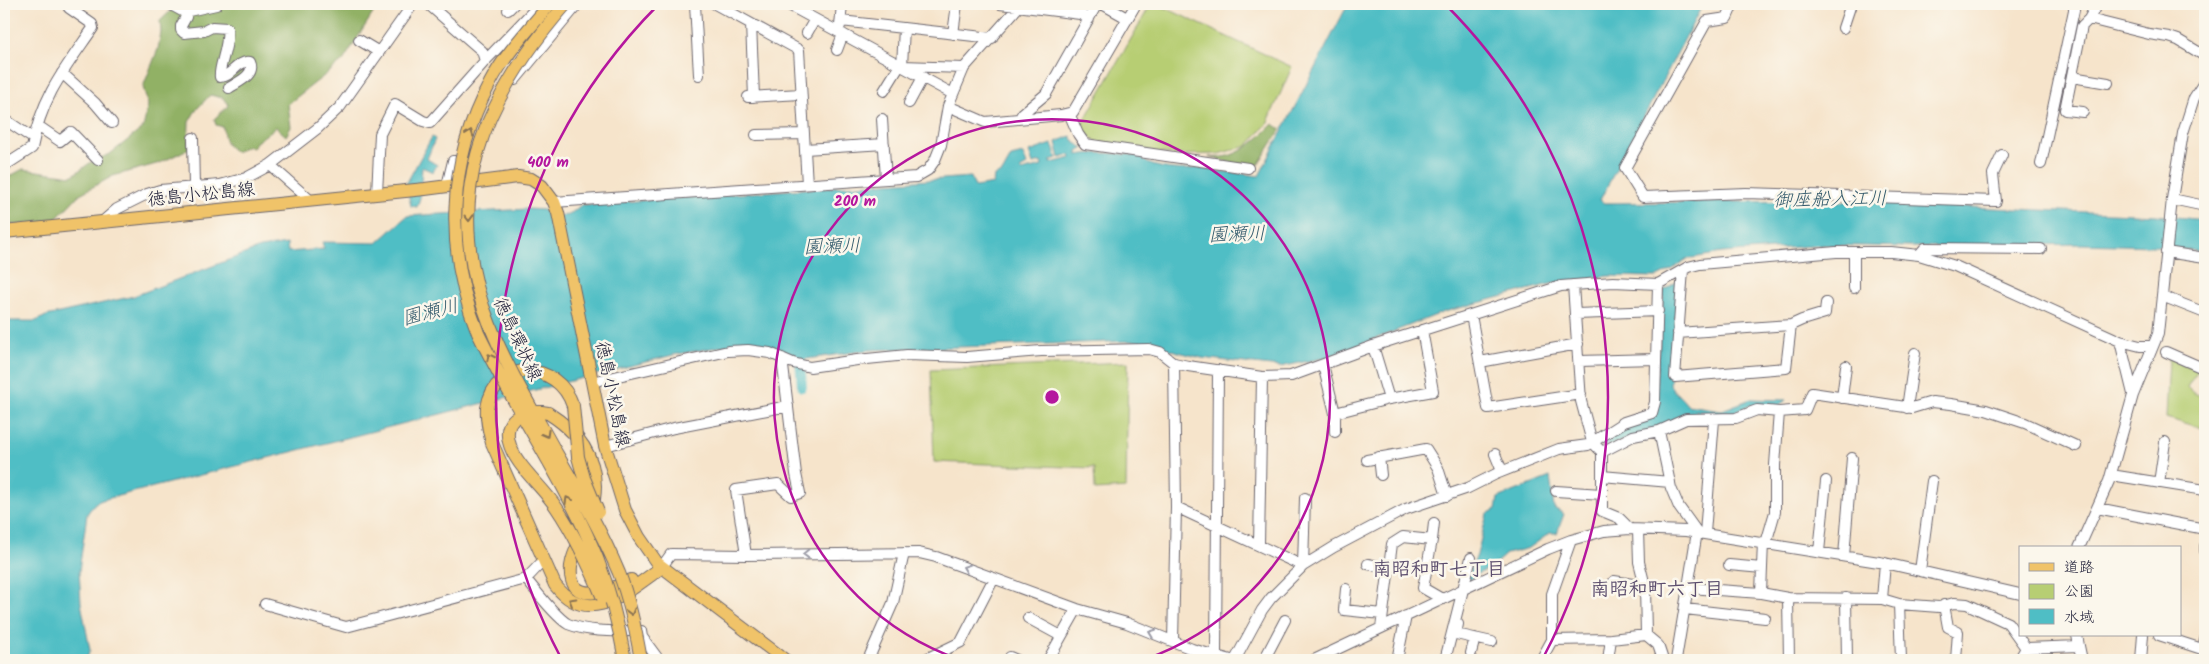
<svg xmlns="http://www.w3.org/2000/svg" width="2209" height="664" viewBox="0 0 2209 664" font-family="Kalam,'Klee One',sans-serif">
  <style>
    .green { fill: #b7ce73; stroke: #6c7857 }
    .forest { fill: #91b165; stroke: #5a6a50 }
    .water { fill: #4fbec5; stroke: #387080 }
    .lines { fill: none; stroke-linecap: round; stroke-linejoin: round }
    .canal { stroke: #4fbec5; stroke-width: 10 }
    .minor-casing { stroke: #6c666d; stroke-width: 12 }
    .major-casing { stroke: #6c666d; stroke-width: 14 }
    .minor { stroke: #fff; stroke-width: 10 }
    .major { stroke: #f0c369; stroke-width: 12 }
    .major-bridge-casing { stroke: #6c666d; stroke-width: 14; stroke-linecap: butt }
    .major-bridge { stroke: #f0c369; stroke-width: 12 }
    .oneway { stroke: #897252 }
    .oneway2 { stroke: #9c9ca7 }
    .ring { fill: none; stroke: #b5179e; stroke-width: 2.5 }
    .labels { text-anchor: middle; stroke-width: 5; stroke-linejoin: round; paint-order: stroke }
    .street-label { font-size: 18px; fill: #22223b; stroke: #fbf7ec }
    .water-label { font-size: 19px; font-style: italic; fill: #32596b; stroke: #fbf7ec }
    .neighbourhood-label { font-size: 19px; font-weight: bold; fill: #5c4e6e; stroke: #fbf7ec }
    .centre { fill: #b5179e; stroke: #fbf7ec; stroke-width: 2.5 }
    .ring-label { font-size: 15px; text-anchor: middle; font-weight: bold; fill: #b5179e; stroke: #fbf7ec; stroke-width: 5; stroke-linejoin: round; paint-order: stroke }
  </style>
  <rect width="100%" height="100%" fill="#fbf7ec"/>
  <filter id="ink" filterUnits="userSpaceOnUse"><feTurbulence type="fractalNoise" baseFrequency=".02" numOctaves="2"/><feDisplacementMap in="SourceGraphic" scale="10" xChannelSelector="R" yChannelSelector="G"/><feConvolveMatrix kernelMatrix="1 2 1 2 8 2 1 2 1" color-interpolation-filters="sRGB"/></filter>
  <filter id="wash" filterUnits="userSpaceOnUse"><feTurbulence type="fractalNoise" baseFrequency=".0096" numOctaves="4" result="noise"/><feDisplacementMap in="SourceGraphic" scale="20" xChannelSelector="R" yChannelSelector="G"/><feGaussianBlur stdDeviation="1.12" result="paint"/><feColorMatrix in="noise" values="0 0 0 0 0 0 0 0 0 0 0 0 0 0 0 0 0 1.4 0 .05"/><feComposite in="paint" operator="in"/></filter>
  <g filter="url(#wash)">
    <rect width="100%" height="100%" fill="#f6e4cb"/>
    <path class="green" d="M1151,4H1157L1292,67L1267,124L1247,146L1218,154L1173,155L1094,141L1081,126Z
      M2169,358L2198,370L2187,387L2192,392L2205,398V429L2166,418Z
      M1128,362L1126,488L1095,490L1094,468L934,462L931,370Z"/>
    <path class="forest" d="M178,4H382L375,10L343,61L288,104L291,127L286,136L276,127L255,143L253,148L247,146L236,152C225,146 224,139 223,127L216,125L214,119L227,107L228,104L223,98L210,95L196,110L189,122L188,149L160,163L113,176L80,194L54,221L18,225L4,223V174L10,176L23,169L72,176L91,162L110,154L143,128L148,105L143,87L158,49L161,32L160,21Z
      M1273,124L1281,129L1258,165L1235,164L1209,157C1235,161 1255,142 1273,124Z"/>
    <path class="water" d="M1348,4H1703L1600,200L1604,203L1829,201L2156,215L2205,220V252L2155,246L2082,244L1910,247L1824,245L1722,253L1686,259L1673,269L1657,277L1608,276L1550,284L1523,291L1444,312L1328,357L1280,367L1202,358L1136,341L868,350L807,359L791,356L765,347L735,344L673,355L102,500L95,503L87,514L79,571L81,603L90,650L86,660H4V321H36L46,316L134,296L260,248L287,244L288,252L324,249L322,242L377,243L407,216L528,209L544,210L548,217L569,215L581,205L971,177L975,187L993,184L994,176L1002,173L1011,157L1023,154L1027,165L1020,169L1021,171L1042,166L1041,162L1033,164L1029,152L1052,144L1057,158L1051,160V163L1071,158L1070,155L1060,158L1056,142L1071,136L1075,143L1084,148L1078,152V155C1089,152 1130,153 1141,157C1144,159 1146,163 1150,164C1163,169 1183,171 1196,168L1259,176Z
      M432,137L435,139L427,159L437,165L433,172L422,167L420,198L417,207L411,206L406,184Z
      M1678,281L1670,385C1674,393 1682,397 1687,405L1722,410L1751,399L1786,400L1778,406L1751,405L1734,412L1710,414L1603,447L1600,442L1617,430L1653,416L1664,290Z
      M1550,477L1554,508L1564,514L1557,533H1550L1529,548L1506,554L1489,569L1477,574L1468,582L1467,579L1477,555L1487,514L1496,509L1498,498Z"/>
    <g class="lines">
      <path class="canal" d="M800,359L802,387"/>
    </g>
  </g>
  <g filter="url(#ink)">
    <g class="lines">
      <defs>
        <path id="minor" d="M695,4L699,75
          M715,4L799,50L807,184
          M787,4L953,94
          M1000,4L1080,14L1089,19
          M1102,4L1127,18
          M1733,4L1727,18L1707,21L1625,168L1643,197L1746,193L1996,201L1993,174L2002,155
          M2097,4L2089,19L2149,34L2169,37L2178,40L2205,56
          M173,6L184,12L186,17L181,26V30L184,33L204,31L212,27L227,28C230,45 218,67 220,77C232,77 237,60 250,62C256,75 238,82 229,88
          M508,10L514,4
          M184,12L216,5
          M841,21L992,38
          M751,24L754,97
          M840,26L842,4
          M904,28L902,66L964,68
          M1843,28L1851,4
          M807,33L815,19
          M953,34L957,4
          M359,40L379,52
          M837,50L843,34
          M485,61L540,4
          M62,73L95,103L112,123
          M2072,77L2108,83
          M515,80L578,4
          M884,91L900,65
          M748,97L801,94
          M909,103L923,77
          M948,106L985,122L1061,115L1073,112L1136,4
          M2083,112L2065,110L2082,26L2089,19
          M1069,113L1078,134L1085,144L1248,168
          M4,119L34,139
          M882,119L886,179
          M1019,119L1023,113L1046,94L1097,4
          M38,126L60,141L71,132L98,160
          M756,135L804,134
          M193,138L194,187
          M805,149L884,144
          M2041,164L2074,10V4
          M270,165L310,200
          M4,166L32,148C42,96 64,70 93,28L92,24L69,8L71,4
          M447,186L453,161L467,163L479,149
          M377,193L380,134L395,104L423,121L430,123L485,61L482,51L428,4
          M2172,199L2205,206
          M554,202L916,177L928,170L935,160L941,145L948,106L964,68L1021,4
          M102,222L117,209L147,194L160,190L220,185L246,178L270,165L318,128L340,107L413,4
          M1854,252V288
          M2166,252L2205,258
          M1919,255L1925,248L2041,249
          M1683,270L1675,377L1786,368L1791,325L1802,320L1825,313L1826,303
          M1573,285L1581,401L1592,442L1602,452V511L1619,518L1630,529
          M2162,296L2205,313
          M1576,314L1658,311
          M1471,315L1488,408L1581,394
          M1678,333L1791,325
          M2120,341L2133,394
          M1373,346L1389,399
          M2166,352L2205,369
          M1579,361L1655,359
          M1480,362L1578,344
          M1323,365L1335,413L1389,399L1433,391L1422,330
          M592,382L728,351L748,350L770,353L793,363L810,367L857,360L907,355L967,357L1041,351L1149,349L1160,352L1174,363L1188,366L1262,377L1291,376L1373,346L1561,286L1613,282L1658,284L1688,267L1700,264L1836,252H1891L1919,255L1955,266L2120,341L2140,346H2153
          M1842,398L1846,366
          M1907,408L1915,353
          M1335,413V432
          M1659,431L1671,488L1679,507L1697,532L1676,660
          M605,446L674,428L788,406
          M1602,452L1633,436L1659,431L1686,419L1736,418L1757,410L1779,412L1805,410L1812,393L1912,408L1932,402L1951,404L1986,410L2025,423L2076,446
          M1495,454L1502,471
          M1379,457L1381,475
          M1367,460L1426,449L1438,468L1447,496
          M2111,475L2205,490
          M1602,476L1670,482
          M2159,483L2165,442
          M1556,491L1602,494
          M1176,507L1303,566L1305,498
          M2097,508L2205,529
          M1638,530L1639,562L1645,586L1646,635L1658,645L1663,660
          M1705,533L1714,420
          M1432,540L1434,523
          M1571,540L1552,594V640L1611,639L1646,635
          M1766,543L1775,512V465L1779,412
          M1259,545L1262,377
          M2079,548L2109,481L2133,395L2158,334L2172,199L2183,133L2194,98L2205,81
          M2205,551V546
          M1819,552L1826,481
          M746,555L736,490L778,484L791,496L800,493L796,474L782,358
          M1844,556L1852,458
          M543,561L526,579C534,589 558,619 568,624C591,633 617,631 641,631L642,637L659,660
          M1885,563L1882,599L1899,604L1901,660
          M1368,564L1388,568
          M1729,565L1762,568
          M661,568L671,554L746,555L919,553L936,557L1077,609L1127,623L1192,649L1231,660
          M1920,571L1932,481
          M1614,581L1645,586
          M1689,588L1761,593L1788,598L1789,660
          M1346,589L1344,610L1382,614
          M1761,593L1763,542
          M1788,598L1882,599
          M1846,598L1847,660
          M265,604L346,627L526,579
          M1899,604L1939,607L1954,603L1967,604L2008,623L2026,648
          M1944,605L1948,627L1958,632L1956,660
          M1685,609L1765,618
          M1028,618L1061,636
          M1458,624L1456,634L1492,642
          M1381,628L1392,544L1403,537L1432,540L1423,588L1442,599
          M2159,635L2205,650
          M1173,641L1176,507L1174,363
          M2079,646L2082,660
          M2203,649L2205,639
          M1471,653L1475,638
          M1216,655L1218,370
          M1010,657L1017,660
          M868,660L893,603L904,553
          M924,660L961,642L994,578
          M1048,660L1077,609
          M1235,660L1262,610L1271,598L1303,566L1334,547L1406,509L1468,488L1496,474L1559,449L1588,445L1624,422L1652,413L1655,402L1658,284
          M1264,660L1285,620
          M1314,660L1548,549L1571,540L1604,531L1630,529L1686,531L1885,563L2020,594
          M1397,660L1406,616
          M1445,660L1471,558
          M1541,660L1552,640
          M1608,660L1611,639
          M2019,660L2026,648L2079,646L2077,635
          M2141,660L2143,635"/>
        <path id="major" d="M4,232L425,189L518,177L531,179L542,186L554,202L558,213L605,446L625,510L639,537L657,563L785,660
          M573,406C558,360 495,358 487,408C486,420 489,431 492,443L555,585C589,629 628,591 661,568
          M548,413C588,438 605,472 589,520C584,536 573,550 571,566C567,608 611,590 631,580"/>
      </defs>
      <use href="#minor" class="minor-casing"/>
      <use href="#major" class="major-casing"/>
      <use href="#minor" class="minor"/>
      <use href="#major" class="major"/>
      <defs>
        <path id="major-bridge" d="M550,4C529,29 505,54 490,83C447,162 445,251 478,333C515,410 565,480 597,558C610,591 619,626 625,660
          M566,4C482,100 439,199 490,325C507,368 532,409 554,449C577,489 601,530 619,573C630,601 636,631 641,660
          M573,406L578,457L584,478L598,512
          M548,413C527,409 502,416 509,442C514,464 543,487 556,507C575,535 590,567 603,598"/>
      </defs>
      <use href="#major-bridge" class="major-bridge-casing"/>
      <use href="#major-bridge" class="major-bridge"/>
    </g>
    <defs><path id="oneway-chevron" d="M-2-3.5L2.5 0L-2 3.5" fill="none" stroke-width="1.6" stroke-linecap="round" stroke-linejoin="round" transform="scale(1.25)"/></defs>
    <g class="oneway">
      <use href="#oneway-chevron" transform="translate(470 133) rotate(-71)"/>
      <use href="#oneway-chevron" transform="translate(469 218) rotate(89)"/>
      <use href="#oneway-chevron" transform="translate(490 357) rotate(-117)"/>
      <use href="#oneway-chevron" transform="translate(546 434) rotate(61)"/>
      <use href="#oneway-chevron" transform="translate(568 500) rotate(-119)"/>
      <use href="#oneway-chevron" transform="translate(572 601) rotate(-150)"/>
      <use href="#oneway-chevron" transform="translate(631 612) rotate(75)"/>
    </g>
    <g class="oneway2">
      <use href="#oneway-chevron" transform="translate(806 554) rotate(179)"/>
      <use href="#oneway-chevron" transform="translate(966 568) rotate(-159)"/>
      <use href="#oneway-chevron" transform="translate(1152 633) rotate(-159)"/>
    </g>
  </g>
  <g class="ring">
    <path d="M961 660A278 278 0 1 1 1143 660"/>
    <path d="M561 658A556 556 0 0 1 659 4M1445 4A556 556 0 0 1 1543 658"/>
  </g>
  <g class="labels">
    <g class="street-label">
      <text transform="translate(201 194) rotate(-6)" y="6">徳島小松島線</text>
      <text transform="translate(518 339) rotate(65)" y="6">徳島環状線</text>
      <text transform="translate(613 394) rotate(78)" y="6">徳島小松島線</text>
    </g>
    <g class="water-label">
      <text transform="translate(1830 198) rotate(-1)" y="7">御座船入江川</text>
      <text transform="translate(1237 233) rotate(-2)" y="7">園瀬川</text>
      <text transform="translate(832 245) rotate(-2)" y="7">園瀬川</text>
      <text transform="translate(430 311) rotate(-14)" y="7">園瀬川</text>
    </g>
    <g class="neighbourhood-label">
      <text x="1439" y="575">南昭和町七丁目</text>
      <text x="1657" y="595">南昭和町六丁目</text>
    </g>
  </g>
  <circle cx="1052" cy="397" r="8" class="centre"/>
  <g class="ring-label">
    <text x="548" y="167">400 m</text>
    <text x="855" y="206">200 m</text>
  </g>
  <rect width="2209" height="664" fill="none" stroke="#fbf7ec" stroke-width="20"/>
  <rect x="2019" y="546" width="162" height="90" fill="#fbf7ec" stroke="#a4a2a5"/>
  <rect x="2029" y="563" width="25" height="8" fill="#f0c369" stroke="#a4a2a5"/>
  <text x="2064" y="572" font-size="15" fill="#22223b">道路</text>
  <rect x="2029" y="584" width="25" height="15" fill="#b7ce73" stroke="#a4a2a5"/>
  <text x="2064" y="596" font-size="15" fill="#22223b">公園</text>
  <rect x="2029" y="609" width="25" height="15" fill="#4fbec5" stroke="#a4a2a5"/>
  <text x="2064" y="622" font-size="15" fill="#22223b">水域</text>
</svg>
